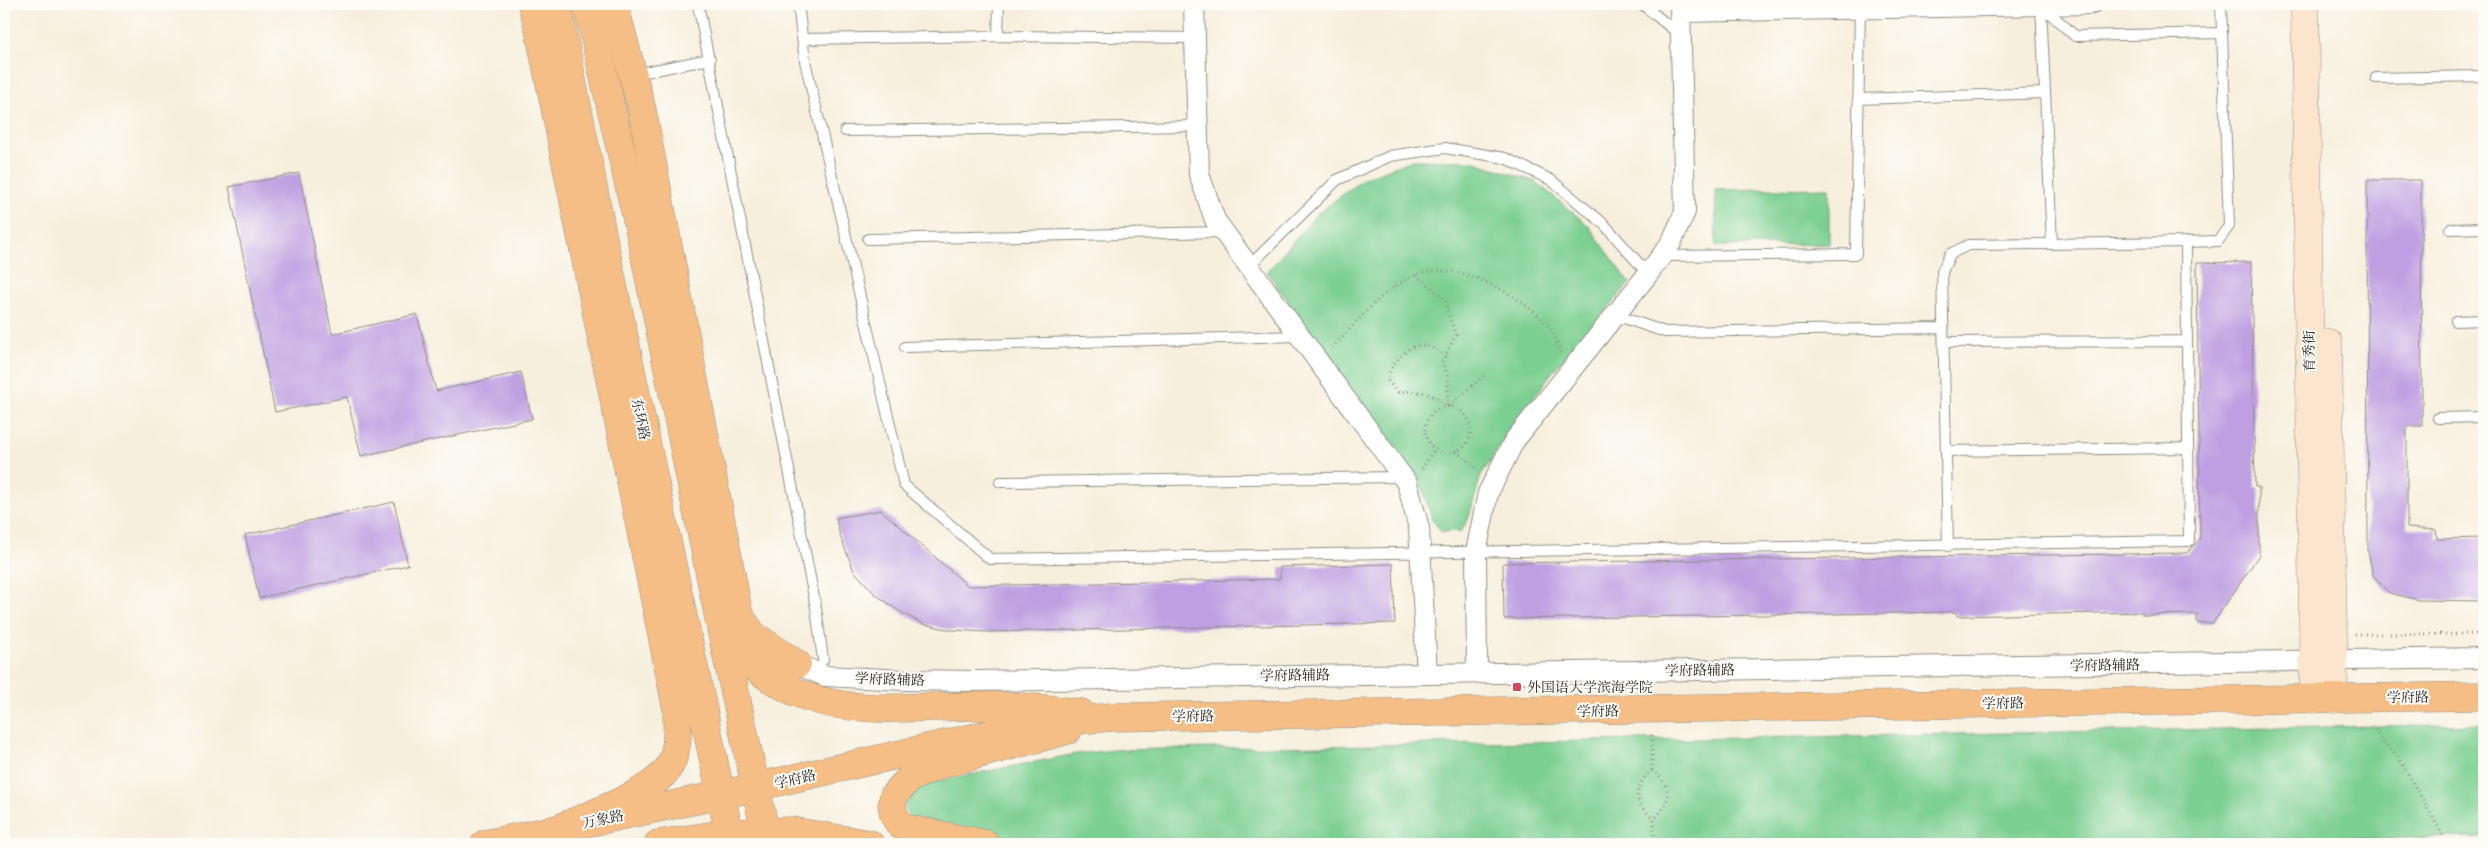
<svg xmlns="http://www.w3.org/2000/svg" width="2488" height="848" viewBox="0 0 2488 848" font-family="'IM FELL English','Noto Serif SC',serif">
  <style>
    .green { fill: #7ccf91; stroke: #547d5e }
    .building { fill: #be9fe1 }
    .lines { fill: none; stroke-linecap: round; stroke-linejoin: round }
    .lane-casing { stroke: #908d84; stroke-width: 12 }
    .street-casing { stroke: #908d84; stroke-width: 22 }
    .secondary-casing { stroke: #908d84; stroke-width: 29 }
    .primary-casing { stroke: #908d84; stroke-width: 29 }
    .highway-casing { stroke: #908d84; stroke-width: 29 }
    .path { stroke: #908d84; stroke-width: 3; stroke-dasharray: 1 4; stroke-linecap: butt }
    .lane { stroke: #fff; stroke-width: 10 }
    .street { stroke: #fff; stroke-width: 20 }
    .secondary { stroke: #fbe5cf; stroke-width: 28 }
    .primary { stroke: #f6be87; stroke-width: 28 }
    .highway { stroke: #f6be87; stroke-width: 28 }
    .poi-dot { fill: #d1495b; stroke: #fdfcf7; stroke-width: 2 }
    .labels { text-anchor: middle; stroke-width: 4; stroke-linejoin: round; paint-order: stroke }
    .street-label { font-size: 14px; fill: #2b2b2b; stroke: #fdfcf7 }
    .poi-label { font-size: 14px; fill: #2b2b2b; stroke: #fdfcf7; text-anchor: start }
  </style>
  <rect width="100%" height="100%" fill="#fdfcf7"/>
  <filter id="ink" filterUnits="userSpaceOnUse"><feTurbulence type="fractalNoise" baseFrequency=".02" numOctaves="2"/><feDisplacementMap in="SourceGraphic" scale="10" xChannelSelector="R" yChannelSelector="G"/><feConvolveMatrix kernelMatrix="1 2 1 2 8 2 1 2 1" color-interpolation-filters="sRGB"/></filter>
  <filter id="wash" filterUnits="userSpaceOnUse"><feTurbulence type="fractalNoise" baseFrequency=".0096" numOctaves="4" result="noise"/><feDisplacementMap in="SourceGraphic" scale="20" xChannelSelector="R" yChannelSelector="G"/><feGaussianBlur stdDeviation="1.12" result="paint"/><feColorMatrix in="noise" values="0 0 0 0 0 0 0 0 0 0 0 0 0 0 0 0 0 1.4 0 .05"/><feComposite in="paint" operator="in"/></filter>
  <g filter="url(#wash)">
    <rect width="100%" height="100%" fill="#f6efdd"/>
    <path class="green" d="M1413,160L1472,161L1536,182L1588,225L1630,283L1553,371L1509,432L1481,475L1468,520L1461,531L1442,532L1432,520L1421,483L1267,272L1316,215L1364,178Z
      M1829,188V244L1716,246L1715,190Z
      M2484,724V837L1953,844H1042L920,824L911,818L905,808L909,791L916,785L1076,754L1115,750Z"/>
    <g id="blocks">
      <path class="building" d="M299,173L332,334L417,314L436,391L521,372L532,419L361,456L347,397L275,412L229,187Z
        M2367,180H2421L2422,426H2407V528L2436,530L2437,539L2484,538V601L2419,600L2389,593L2373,575L2368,552Z
        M2251,262L2255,487H2259V555L2213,623H2197V614L2142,615V612L1957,616L1956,612L1504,619L1503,563L2187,553L2200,539L2197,263Z
        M394,502L408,565L259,598L245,535Z
        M881,510L968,586L1280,579V567L1393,564L1395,623L987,632L951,630L923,624L899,611L875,594L854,571L840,536L836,518Z"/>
    </g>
  </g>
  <g filter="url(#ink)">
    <use href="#blocks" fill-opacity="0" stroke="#908d84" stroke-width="1"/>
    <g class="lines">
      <defs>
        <path id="lane" d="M698,4L816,608L823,660
          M798,4L805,61L904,485L990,559L2189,541L2186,242L2218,241L2229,226L2221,4
          M1642,4L1680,35
          M2041,5L2052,244
          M2042,6L2075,36L2222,33
          M998,36L999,4
          M802,39L998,36L1195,38
          M635,74L710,59
          M2376,78L2484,76
          M1858,99L2045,93
          M845,131L1197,126
          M2450,229L2484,228
          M868,239L1224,232
          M1661,256L1856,254L1860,5
          M1249,266L1337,180L1390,156L1445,148L1505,158L1551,180L1604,224L1648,274
          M1615,315L1665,332L1943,328
          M2456,321L2484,320
          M1944,342L2187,341
          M905,347L1299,336
          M2438,418L2484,417
          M1946,451L2188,448
          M1000,482L1402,477
          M1948,546L1942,272L1950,254L1968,245L2186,242"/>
        <path id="street" d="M1194,4L1199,174L1215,220L1407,483L1419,528L1427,673
          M1680,12L2091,4
          M797,664L825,676L904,680L976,681L2484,658
          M1477,672L1476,552L1488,493L1514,441L1648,274L1671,243L1685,212L1680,4"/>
        <path id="secondary" d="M2305,4L2314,699
          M2328,343L2334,699"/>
        <path id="primary" d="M532,4L539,29L677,709C677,728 679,746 671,763C658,792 590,814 562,827
          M614,4L642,110L739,615L753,635L797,664
          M722,633C799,732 889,704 998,706C1025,706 1053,710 1081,713
          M485,844L720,795
          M658,844L729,833L731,844
          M986,844L908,829L900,825L894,815L892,805L894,795L910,778L942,764L1068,730"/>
        <path id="highway" d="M557,4L604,243L729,833L791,831L870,844
          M587,4L641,237L722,633L765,830
          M720,795L994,733L1046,723L1112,717C1570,711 2027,703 2484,696"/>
      </defs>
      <use href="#lane" class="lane-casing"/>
      <use href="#street" class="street-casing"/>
      <use href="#secondary" class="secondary-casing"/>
      <use href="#primary" class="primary-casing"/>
      <use href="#highway" class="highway-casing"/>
      <path class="path" d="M1416,275L1446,300L1447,310L1456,335L1442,362L1448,376V407
        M1332,348C1357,322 1381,290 1415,275C1457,258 1520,295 1548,325C1554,332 1557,344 1561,353
        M1446,356C1440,353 1433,348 1427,346C1409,341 1390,364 1387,380L1398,392C1421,390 1428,392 1448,406
        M1449,406L1486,374
        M1425 430a23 23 0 1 1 46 0a23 23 0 1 1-46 0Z
        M1456,451L1479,470
        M1422,469L1435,448
        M2355,634H2484
        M2372,726L2381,740L2399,758L2444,837
        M1652,735V770C1632,789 1632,801 1654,819V844
        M1652,770C1672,786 1673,801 1654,819"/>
      <use href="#lane" class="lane"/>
      <use href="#street" class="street"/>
      <use href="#secondary" class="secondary"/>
      <use href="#primary" class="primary"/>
      <use href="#highway" class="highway"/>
    </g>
  </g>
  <rect class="poi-dot" x="1512" y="682" width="10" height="10" rx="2.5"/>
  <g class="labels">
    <g class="street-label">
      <text transform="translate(2309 351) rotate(-91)" y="5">育秀街</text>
      <text transform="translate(641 419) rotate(78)" y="5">东环路</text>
      <text transform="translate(2105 665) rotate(-1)" y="5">学府路辅路</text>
      <text transform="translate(1700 670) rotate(-1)" y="5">学府路辅路</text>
      <text transform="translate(1295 675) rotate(-1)" y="5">学府路辅路</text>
      <text transform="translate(890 679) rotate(2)" y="5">学府路辅路</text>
      <text transform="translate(2408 697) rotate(-1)" y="5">学府路</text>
      <text transform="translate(2003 703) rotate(-1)" y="5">学府路</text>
      <text transform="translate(1598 711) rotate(-1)" y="5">学府路</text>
      <text transform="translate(1193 716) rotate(-1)" y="5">学府路</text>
      <text transform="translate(795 779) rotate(-13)" y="5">学府路</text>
      <text transform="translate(603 819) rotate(-11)" y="5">万象路</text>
    </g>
    <g class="poi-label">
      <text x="1527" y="692">外国语大学滨海学院</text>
    </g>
  </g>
  <rect width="2488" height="848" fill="none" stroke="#fdfcf7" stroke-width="20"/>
</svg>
